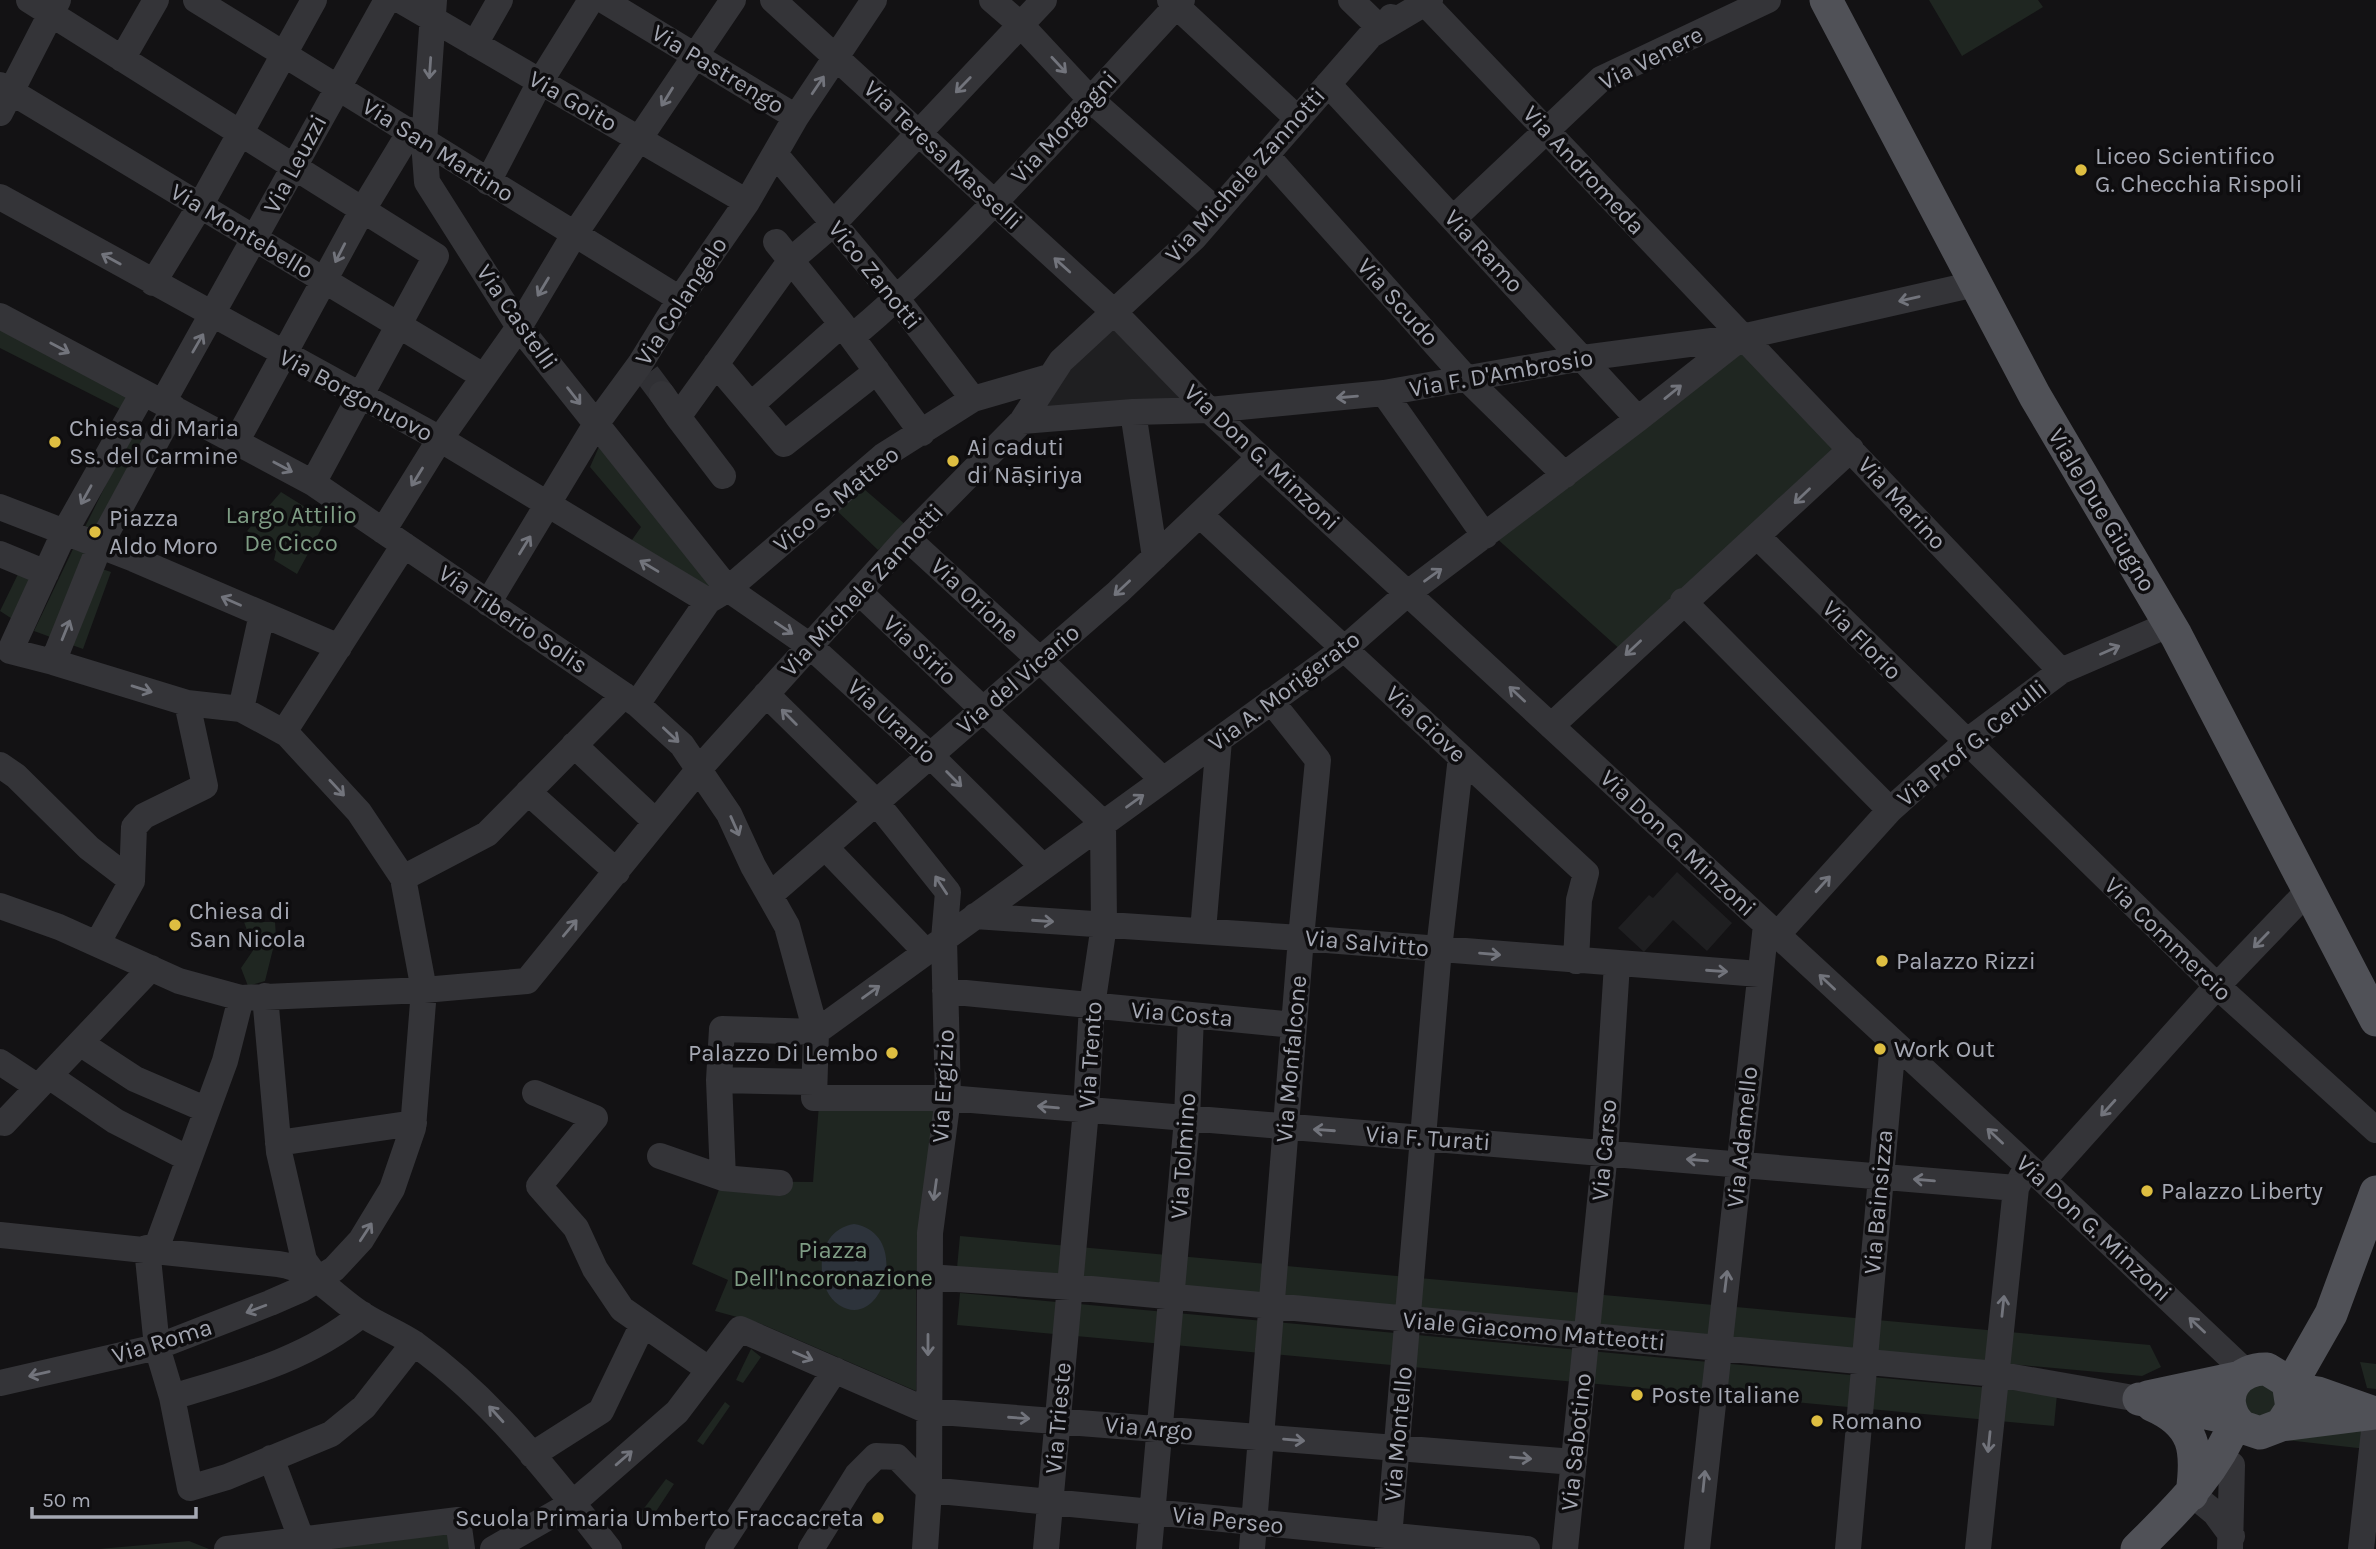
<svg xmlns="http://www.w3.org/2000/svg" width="2376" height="1549" viewBox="0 0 2376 1549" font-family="Karla,sans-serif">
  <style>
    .built { fill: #1f1f21 }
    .green { fill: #1f2621 }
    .water { fill: #2d333b }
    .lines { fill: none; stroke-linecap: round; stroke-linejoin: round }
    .minor-tunnel { stroke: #303034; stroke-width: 26; stroke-dasharray: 26 13; stroke-linecap: butt }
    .minor { stroke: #343438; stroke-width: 26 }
    .major { stroke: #505157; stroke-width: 33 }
    .oneway { stroke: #72747c }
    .poi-dot { fill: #debe41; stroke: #0e0d0f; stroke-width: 2.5 }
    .labels { text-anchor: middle; stroke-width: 7; stroke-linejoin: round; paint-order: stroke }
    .street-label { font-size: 24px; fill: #a5a8b3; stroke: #0e0d0f }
    .poi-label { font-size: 24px; fill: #a5a8b3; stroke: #0e0d0f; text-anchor: start }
    .park-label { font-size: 24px; fill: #7e9c84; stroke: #0e0d0f }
  </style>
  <rect width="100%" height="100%" fill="#131214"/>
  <path class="built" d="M1113,316L1194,406L1033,409Z
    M1677,872L1732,923L1707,951L1673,920L1644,952L1618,928L1649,895L1653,898Z"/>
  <path class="green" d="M1929,0H2038L2043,7L1962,56Z
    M0,323L135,395L126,412L0,348Z
    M1742,343L1845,449L1623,652L1494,536Z
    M134,428L147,435L98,538L83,531Z
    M602,440L722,589L708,601L625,550L641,527L590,467Z
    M864,489L907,526L878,550L834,508Z
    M281,492L326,520L297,574L274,560L276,551L247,531Z
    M73,549L90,555L87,564L111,572L83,649L34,631Z
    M20,570L42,577L20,624L0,611Z
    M244,922H275L276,937L265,981L248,986L241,968L254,949Z
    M819,1104L940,1108L926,1237L916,1284V1391L759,1323L715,1311L728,1280L692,1264L722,1181L813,1182Z
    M960,1236L2150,1345L2161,1367L2142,1376L957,1268Z
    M960,1293L2057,1394L2054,1426L957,1325Z
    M751,1349L761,1357L743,1383L736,1380Z
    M2360,1362L2376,1364V1389L2367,1388Z
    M2257,1368L2292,1408L2252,1432L2237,1378Z
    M725,1402L730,1406L703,1445L697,1441Z
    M2360,1424L2376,1450L2286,1440Z
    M666,1479L674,1484L647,1525L640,1528L639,1515Z
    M452,1524L460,1549H242Z
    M189,1541L209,1549H99Z"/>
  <path class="water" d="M854,1224C912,1233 883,1333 839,1305C828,1298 823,1284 822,1272C820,1249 830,1228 854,1224Z"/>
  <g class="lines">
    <path class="minor-tunnel" d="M647,374L662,394"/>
    <path class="minor" d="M29,0L436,256L313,483
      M196,0L680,299
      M400,0L747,202
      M434,0L424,142L427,182L519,327L728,589L810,646L930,755L1043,867
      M603,0L796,117
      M773,0L1113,311L1209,410L2043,1180L2246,1372
      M992,0L1021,25L1090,99L1217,211
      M1170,0L1298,119
      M1351,0L1381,29L1391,17
      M1425,3L2061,671
      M475,44L500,0
      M122,59L156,0
      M1328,84L1638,419
      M0,85L483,376
      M0,113L58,0
      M775,154L897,299L973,399
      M1266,155L1465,377L1565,475
      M488,182L540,82L591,0
      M0,197L440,439L708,601
      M1454,218L1601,79L1768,0
      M776,242L842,324L922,433
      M153,283L200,206L314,0
      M0,316L313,483L637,704L682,745L729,814L753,866L787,926L816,1032L814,1098H948L2016,1188L2027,1166
      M852,337C972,236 1075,115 1182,0
      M716,364L784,444L877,371
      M143,393L64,533L10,651L53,662L100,545L174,408
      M1384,393L1485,536
      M662,394L678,417
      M163,402L387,0
      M751,405L842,324
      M1133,412L1155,557
      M1022,421L1133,412L1209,410L1384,393L1583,358L1742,337L1975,284
      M236,442L362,211L411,130
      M723,476L678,417L791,260L833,224L1044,0
      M0,507L134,559L339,647
      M1200,515L1586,873L1579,900L1576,961
      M383,531L440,439L519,327L574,235L733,0
      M1758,537L2217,986L2376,1130
      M907,538L1040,660L1163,780
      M0,554L46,573
      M859,592L1103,823L1104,925L1092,1006L1086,1110L1046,1549
      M1683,601L1890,810
      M488,603L596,424L640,364L680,299L747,202L796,117L874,0
      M766,694L876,802L948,892L944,939L948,1098L930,1233L929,1490L925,1549
      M637,704L708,601L728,589L883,456L973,399L1049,377
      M241,709L262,614
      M1551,726L1851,449
      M284,732L404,545
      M574,745L656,822
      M0,765L16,776L89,848L132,881
      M528,792L617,872
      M825,847L926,952
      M403,878L487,834L624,695
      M770,895L1118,592L1260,457
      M0,906L59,927L179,981L241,998L424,990L527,981L699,769L907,538L1022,421L1061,361L1194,238L1371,35L1430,0
      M975,916L1301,938L1759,974
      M1203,931L1219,740
      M1777,935L1890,810L1965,743L2061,671L2170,624
      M97,944L132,881L134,827L144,816L205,786L187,703
      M945,991L1294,1025
      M265,996L279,1152L304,1260L317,1278
      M80,1043L135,1079L207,1110
      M0,1062L38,1087
      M49,1076L115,1121L189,1159
      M719,1080L814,1082
      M535,1093L595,1118L539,1186L576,1228L595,1269L622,1309L708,1369
      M0,1122L4,1123L151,968
      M278,1143L414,1123
      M660,1156L723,1178L780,1183
      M723,1178L719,1080L722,1029L816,1032L1344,649L1408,593L1638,419L1742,337
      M2043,1180L2217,986L2308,891
      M0,1235L278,1264C315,1269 333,1296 363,1315C380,1326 399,1333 415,1344C492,1399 551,1475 609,1549
      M147,1248L157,1347L172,1397L190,1488L227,1477L331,1434L364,1407L414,1343
      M156,1249L225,1061L241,998
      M928,1277L1070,1287L1996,1374L2139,1399
      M0,1383L157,1347L270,1303L302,1289L334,1269L361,1240L392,1189L413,1128L424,990L403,878L359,812L287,734L241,709L187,703L53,662
      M172,1397C238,1377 307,1360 362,1314
      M532,1455L601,1411L643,1324
      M271,1458L301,1538
      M2192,1494L2215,1513L2232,1536
      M227,1549L458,1520L462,1549
      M493,1549L573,1503L677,1412L740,1329L928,1411L1574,1462
      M718,1549L835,1370
      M811,1549L857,1475L876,1456L897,1457L929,1490L1527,1549
      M1149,1549L1187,1119L1191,1015
      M1252,1549L1301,938L1318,760L1271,701
      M1388,1549L1439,949L1461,757
      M1565,1549L1605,1152L1617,964
      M1697,1549L1766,925
      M1848,1549L1893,1042
      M1978,1549L2016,1188
      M2230,1549L2232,1465
      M2361,1549L2376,1413"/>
    <path class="major" d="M1826,0L2035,396L2176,635L2376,1020
      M2290,1386L2331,1314L2376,1192
      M2291,1389L2318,1393L2369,1411
      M2148,1397L2237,1378
      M2139,1399L2235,1419L2242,1427L2260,1433L2281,1425L2292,1408L2288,1382L2267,1369C2239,1368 2219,1392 2235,1419
      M2152,1405C2196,1424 2198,1451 2192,1494
      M2281,1425L2375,1413
      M2137,1549C2177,1509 2215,1474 2236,1420"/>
  </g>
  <defs><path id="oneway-shaft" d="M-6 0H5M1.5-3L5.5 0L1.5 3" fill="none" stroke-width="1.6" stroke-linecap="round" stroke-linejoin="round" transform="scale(1.75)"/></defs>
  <g class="oneway">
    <use href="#oneway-shaft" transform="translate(1059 65) rotate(47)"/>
    <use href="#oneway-shaft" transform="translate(430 68) rotate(94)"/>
    <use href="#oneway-shaft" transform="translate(818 85) rotate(-56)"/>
    <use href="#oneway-shaft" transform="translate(963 85) rotate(134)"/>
    <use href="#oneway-shaft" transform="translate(667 97) rotate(122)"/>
    <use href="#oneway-shaft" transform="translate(340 253) rotate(117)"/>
    <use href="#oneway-shaft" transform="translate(111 259) rotate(-151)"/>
    <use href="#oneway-shaft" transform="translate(1062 265) rotate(-138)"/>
    <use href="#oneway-shaft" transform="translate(543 287) rotate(121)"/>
    <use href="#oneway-shaft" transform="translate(1909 299) rotate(167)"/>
    <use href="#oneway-shaft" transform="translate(198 343) rotate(-60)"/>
    <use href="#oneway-shaft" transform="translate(60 348) rotate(28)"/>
    <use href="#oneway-shaft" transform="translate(1673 392) rotate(-39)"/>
    <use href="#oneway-shaft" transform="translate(574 396) rotate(52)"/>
    <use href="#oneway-shaft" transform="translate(1347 397) rotate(175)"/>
    <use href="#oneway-shaft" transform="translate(283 467) rotate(28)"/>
    <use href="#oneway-shaft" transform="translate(417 477) rotate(122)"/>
    <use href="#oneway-shaft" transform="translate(86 495) rotate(119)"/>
    <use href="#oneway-shaft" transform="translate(1802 496) rotate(136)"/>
    <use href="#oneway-shaft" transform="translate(525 545) rotate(-58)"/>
    <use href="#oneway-shaft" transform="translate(649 566) rotate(-149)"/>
    <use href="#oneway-shaft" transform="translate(1433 575) rotate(-36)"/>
    <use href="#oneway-shaft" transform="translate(1122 588) rotate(137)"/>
    <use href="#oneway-shaft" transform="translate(231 601) rotate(-156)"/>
    <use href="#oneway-shaft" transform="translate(784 628) rotate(34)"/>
    <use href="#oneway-shaft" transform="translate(66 630) rotate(-68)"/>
    <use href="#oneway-shaft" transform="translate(1633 648) rotate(137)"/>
    <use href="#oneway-shaft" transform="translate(2110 650) rotate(-24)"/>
    <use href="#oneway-shaft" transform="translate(142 689) rotate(17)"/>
    <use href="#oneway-shaft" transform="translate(1517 694) rotate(-137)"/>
    <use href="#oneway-shaft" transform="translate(789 717) rotate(-135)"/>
    <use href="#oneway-shaft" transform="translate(671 735) rotate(43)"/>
    <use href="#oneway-shaft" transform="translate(954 779) rotate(45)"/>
    <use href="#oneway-shaft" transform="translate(337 788) rotate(47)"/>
    <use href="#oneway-shaft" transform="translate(1135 801) rotate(-36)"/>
    <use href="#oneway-shaft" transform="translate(735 826) rotate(66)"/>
    <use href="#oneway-shaft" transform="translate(1823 884) rotate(-48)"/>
    <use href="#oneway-shaft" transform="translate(941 885) rotate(-123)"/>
    <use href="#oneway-shaft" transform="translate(1043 921) rotate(4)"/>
    <use href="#oneway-shaft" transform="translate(570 928) rotate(-50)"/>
    <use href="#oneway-shaft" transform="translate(2261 940) rotate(134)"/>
    <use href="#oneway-shaft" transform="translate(1490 954) rotate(5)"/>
    <use href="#oneway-shaft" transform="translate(1717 971) rotate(4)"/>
    <use href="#oneway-shaft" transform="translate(1827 982) rotate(-137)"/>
    <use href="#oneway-shaft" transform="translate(871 992) rotate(-36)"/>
    <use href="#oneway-shaft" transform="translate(1048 1107) rotate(-175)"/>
    <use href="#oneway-shaft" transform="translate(2108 1108) rotate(132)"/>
    <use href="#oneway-shaft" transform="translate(1324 1130) rotate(-176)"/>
    <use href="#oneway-shaft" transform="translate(1995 1136) rotate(-137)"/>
    <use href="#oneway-shaft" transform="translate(1697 1160) rotate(-175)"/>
    <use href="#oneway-shaft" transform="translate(1924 1180) rotate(-175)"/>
    <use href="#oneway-shaft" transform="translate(935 1190) rotate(98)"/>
    <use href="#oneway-shaft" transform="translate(366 1232) rotate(-57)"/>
    <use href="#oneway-shaft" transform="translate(1726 1281) rotate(-83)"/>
    <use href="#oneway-shaft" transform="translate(2003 1306) rotate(-84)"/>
    <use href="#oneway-shaft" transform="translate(256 1309) rotate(159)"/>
    <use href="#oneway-shaft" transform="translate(2197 1325) rotate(-137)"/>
    <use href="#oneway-shaft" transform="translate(928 1345) rotate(90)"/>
    <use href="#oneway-shaft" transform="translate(803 1356) rotate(23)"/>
    <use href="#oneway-shaft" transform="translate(39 1374) rotate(167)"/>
    <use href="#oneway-shaft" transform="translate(496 1414) rotate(-132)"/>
    <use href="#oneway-shaft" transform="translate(1019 1418) rotate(4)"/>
    <use href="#oneway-shaft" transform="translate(1294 1440) rotate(5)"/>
    <use href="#oneway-shaft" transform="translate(1989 1442) rotate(96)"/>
    <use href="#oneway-shaft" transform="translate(624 1458) rotate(-41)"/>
    <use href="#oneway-shaft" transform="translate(1521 1458) rotate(5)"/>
    <use href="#oneway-shaft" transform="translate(1704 1481) rotate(-84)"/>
  </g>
  <g class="poi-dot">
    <circle cx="2081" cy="170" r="7"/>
    <circle cx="55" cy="442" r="7"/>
    <circle cx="953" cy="461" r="7"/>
    <circle cx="95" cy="532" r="7"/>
    <circle cx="175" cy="925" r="7"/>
    <circle cx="1882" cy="961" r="7"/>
    <circle cx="1880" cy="1049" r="7"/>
    <circle cx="892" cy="1053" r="7"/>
    <circle cx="2147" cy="1191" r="7"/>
    <circle cx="1637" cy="1395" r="7"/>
    <circle cx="1817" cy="1421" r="7"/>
    <circle cx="878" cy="1518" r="7"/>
  </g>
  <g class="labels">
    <g class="street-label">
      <text transform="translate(1651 58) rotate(-27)" y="8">Via Venere</text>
      <text transform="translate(718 69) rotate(31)" y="8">Via Pastrengo</text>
      <text transform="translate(573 101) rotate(30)" y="8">Via Goito</text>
      <text transform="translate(1064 127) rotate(-47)" y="8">Via Morgagni</text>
      <text transform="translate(438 150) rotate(32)" y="8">Via San Martino</text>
      <text transform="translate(943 155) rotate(43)" y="8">Via Teresa Masselli</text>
      <text transform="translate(295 164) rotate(-62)" y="8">Via Leuzzi</text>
      <text transform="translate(1584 170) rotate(47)" y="8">Via Andromeda</text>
      <text transform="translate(1245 175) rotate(-48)" y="8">Via Michele Zannotti</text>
      <text transform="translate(242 231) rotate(31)" y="8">Via Montebello</text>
      <text transform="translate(1484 251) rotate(47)" y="8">Via Ramo</text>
      <text transform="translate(875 275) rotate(51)" y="8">Vico Zanotti</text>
      <text transform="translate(681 301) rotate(-57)" y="8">Via Colangelo</text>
      <text transform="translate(1398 302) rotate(48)" y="8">Via Scudo</text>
      <text transform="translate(517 317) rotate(55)" y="8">Via Castelli</text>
      <text transform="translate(1501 373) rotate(-10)" y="8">Via F. D'Ambrosio</text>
      <text transform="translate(356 395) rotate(28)" y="8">Via Borgonuovo</text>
      <text transform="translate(1262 457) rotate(43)" y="8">Via Don G. Minzoni</text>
      <text transform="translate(836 499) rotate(-39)" y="8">Vico S. Matteo</text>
      <text transform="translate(1902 503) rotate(47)" y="8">Via Marino</text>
      <text transform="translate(2102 510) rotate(59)" y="8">Viale Due Giugno</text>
      <text transform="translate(862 590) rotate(-47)" y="8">Via Michele Zannotti</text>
      <text transform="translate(975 600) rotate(43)" y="8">Via Orione</text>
      <text transform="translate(513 619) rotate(34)" y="8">Via Tiberio Solis</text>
      <text transform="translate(1862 640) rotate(45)" y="8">Via Florio</text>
      <text transform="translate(920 650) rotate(43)" y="8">Via Sirio</text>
      <text transform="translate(1018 679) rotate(-41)" y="8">Via del Vicario</text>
      <text transform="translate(1284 691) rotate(-37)" y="8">Via A. Morigerato</text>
      <text transform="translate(892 721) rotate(43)" y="8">Via Uranio</text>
      <text transform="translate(1426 724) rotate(43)" y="8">Via Giove</text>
      <text transform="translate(1972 743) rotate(-39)" y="8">Via Prof G. Cerulli</text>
      <text transform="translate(1678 843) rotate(43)" y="8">Via Don G. Minzoni</text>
      <text transform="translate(2168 939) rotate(44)" y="8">Via Commercio</text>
      <text transform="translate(1367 943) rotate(5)" y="8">Via Salvitto</text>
      <text transform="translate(1182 1014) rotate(5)" y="8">Via Costa</text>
      <text transform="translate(1090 1055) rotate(-86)" y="8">Via Trento</text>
      <text transform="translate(1291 1059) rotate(-85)" y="8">Via Monfalcone</text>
      <text transform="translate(943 1086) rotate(-87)" y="8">Via Ergizio</text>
      <text transform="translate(1742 1137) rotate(-84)" y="8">Via Adamello</text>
      <text transform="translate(1428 1138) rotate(4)" y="8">Via F. Turati</text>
      <text transform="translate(1604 1150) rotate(-85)" y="8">Via Carso</text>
      <text transform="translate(1183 1156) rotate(-86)" y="8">Via Tolmino</text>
      <text transform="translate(1878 1202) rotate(-85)" y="8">Via Bainsizza</text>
      <text transform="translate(2094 1228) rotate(43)" y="8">Via Don G. Minzoni</text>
      <text transform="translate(1534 1331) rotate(5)" y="8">Viale Giacomo Matteotti</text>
      <text transform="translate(162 1341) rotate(-17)" y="8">Via Roma</text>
      <text transform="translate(1058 1418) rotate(-85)" y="8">Via Trieste</text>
      <text transform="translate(1149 1428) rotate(5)" y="8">Via Argo</text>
      <text transform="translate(1398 1434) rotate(-85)" y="8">Via Montello</text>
      <text transform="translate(1576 1442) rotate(-84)" y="8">Via Sabotino</text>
      <text transform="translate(1228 1520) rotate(6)" y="8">Via Perseo</text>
    </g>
    <g class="poi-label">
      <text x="2095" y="164">Liceo Scientifico<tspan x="2095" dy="28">G. Checchia Rispoli</tspan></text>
      <text x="69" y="436">Chiesa di Maria<tspan x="69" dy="28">Ss. del Carmine</tspan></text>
      <text x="967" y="455">Ai caduti<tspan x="967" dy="28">di Nāṣiriya</tspan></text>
      <text x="109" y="526">Piazza<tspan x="109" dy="28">Aldo Moro</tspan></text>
      <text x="189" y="919">Chiesa di<tspan x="189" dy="28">San Nicola</tspan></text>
      <text x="1896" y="969">Palazzo Rizzi</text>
      <text x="1894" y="1057">Work Out</text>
      <text x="878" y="1061" text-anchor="end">Palazzo Di Lembo</text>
      <text x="2161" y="1199">Palazzo Liberty</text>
      <text x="1651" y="1403">Poste Italiane</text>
      <text x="1831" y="1429">Romano</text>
      <text x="864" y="1526" text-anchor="end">Scuola Primaria Umberto Fraccacreta</text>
    </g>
    <g class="park-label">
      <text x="291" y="523">Largo Attilio<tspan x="291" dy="28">De Cicco</tspan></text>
      <text x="833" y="1258">Piazza<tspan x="833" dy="28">Dell'Incoronazione</tspan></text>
    </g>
  </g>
  <path d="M32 1507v10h164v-10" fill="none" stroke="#a5a8b3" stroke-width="3.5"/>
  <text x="42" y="1507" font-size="21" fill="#a5a8b3" stroke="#0e0d0f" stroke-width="5" paint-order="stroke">50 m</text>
</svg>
